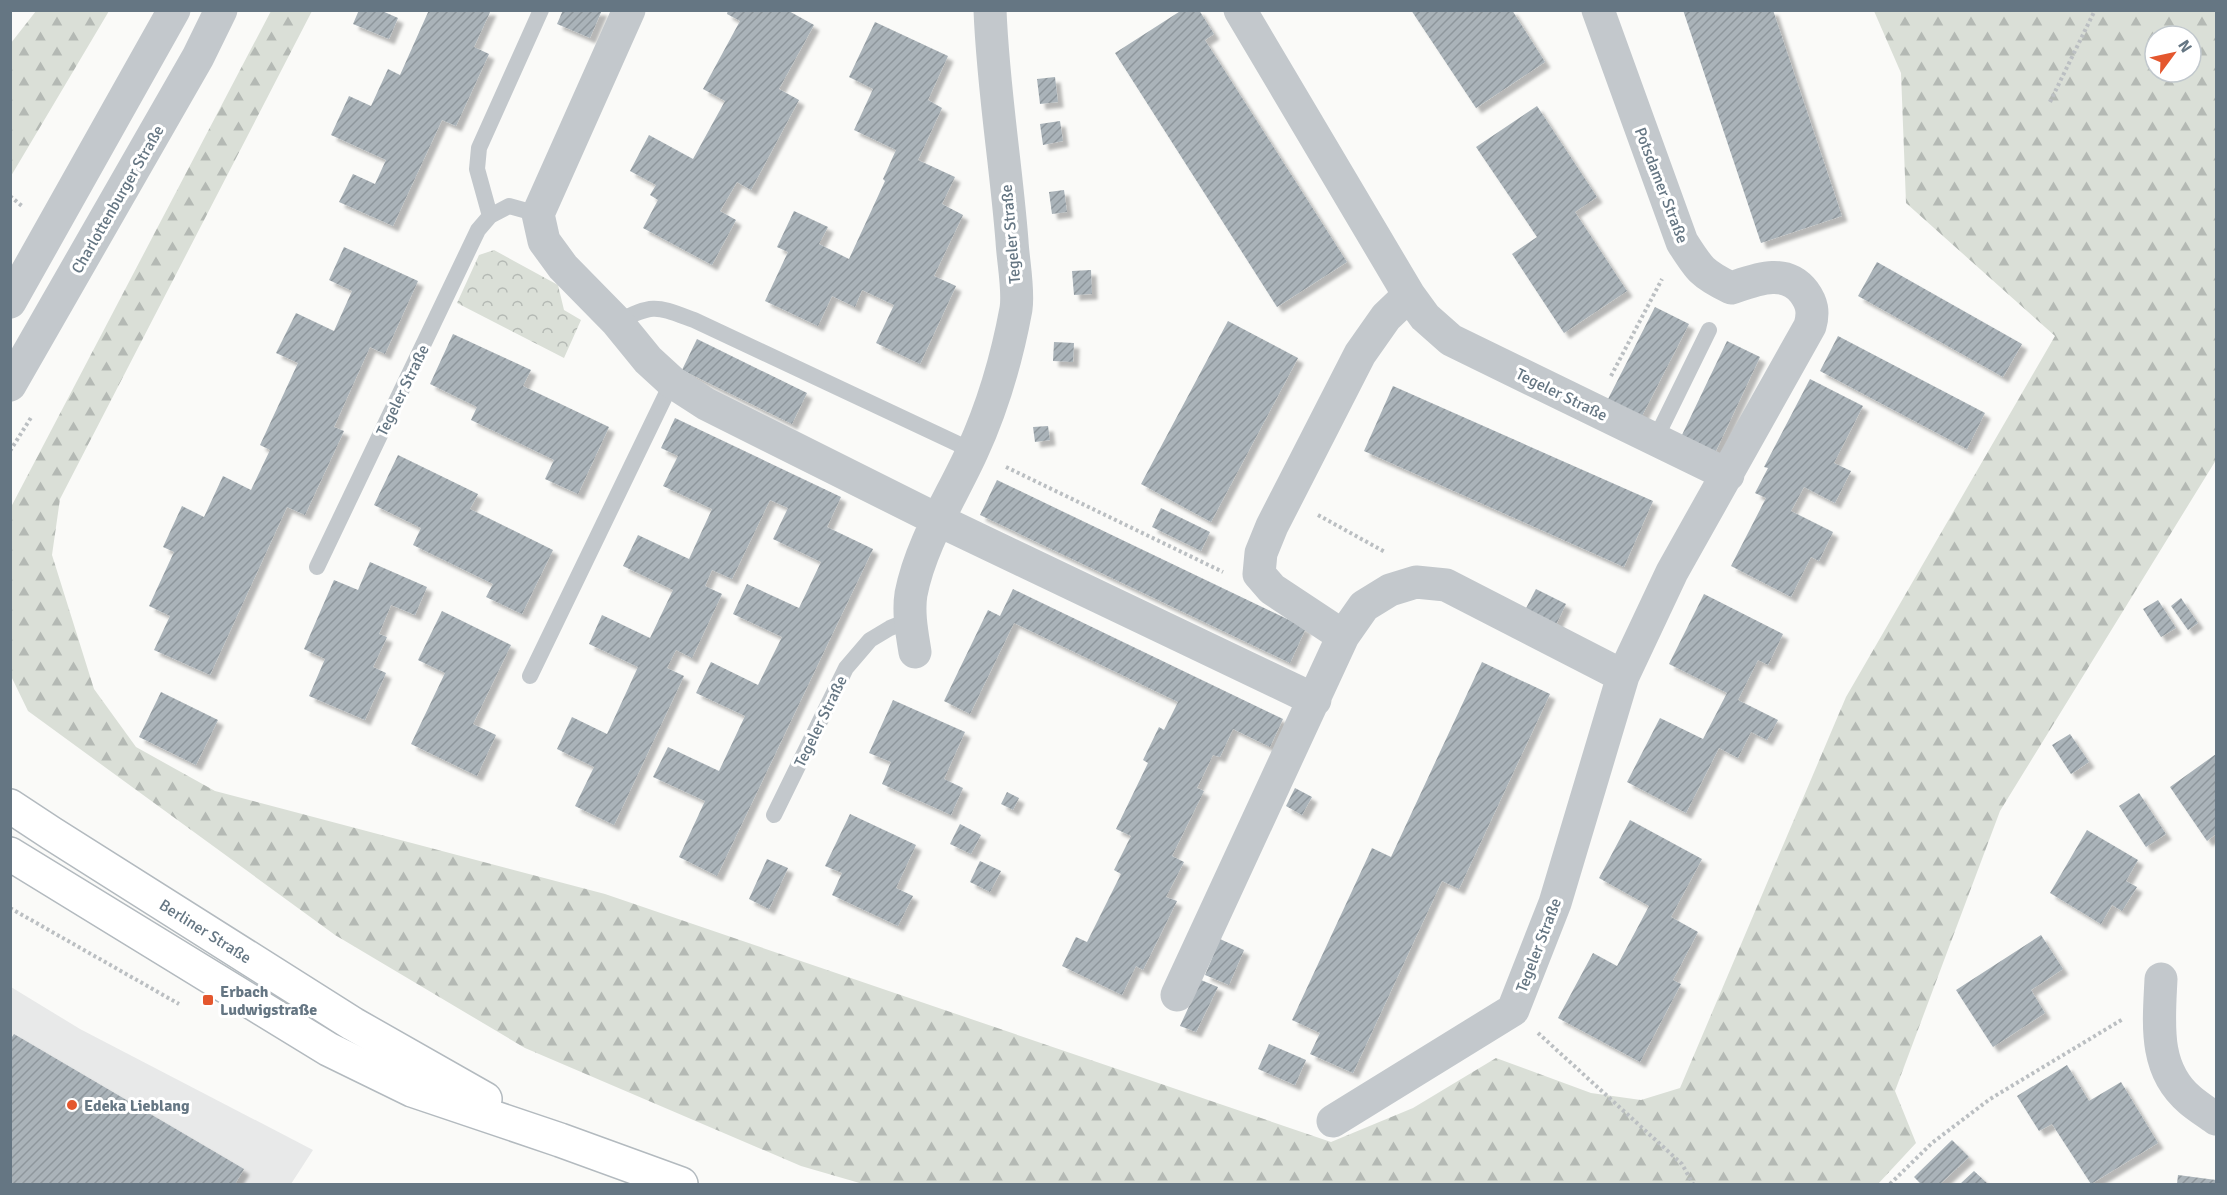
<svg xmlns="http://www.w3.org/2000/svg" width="2227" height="1195" viewBox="0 0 2227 1195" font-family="Signika,sans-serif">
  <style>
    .built { fill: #e8e9e9 }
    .forest { fill: url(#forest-firs); fill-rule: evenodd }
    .park { fill: url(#park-crowns) }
    .building { fill: url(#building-hatch); filter: url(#shadow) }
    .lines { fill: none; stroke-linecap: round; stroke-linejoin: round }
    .secondary-casing { stroke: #b3babf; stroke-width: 36 }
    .path { stroke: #bbbfc2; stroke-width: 4; stroke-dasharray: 3 3; stroke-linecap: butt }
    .lane { stroke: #c3c8cc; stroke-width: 16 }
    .street { stroke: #c3c8cc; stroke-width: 33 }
    .secondary { stroke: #fff; stroke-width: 33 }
    .poi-dot { fill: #e4572e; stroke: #fff; stroke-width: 2 }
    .labels { text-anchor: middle; stroke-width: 6; stroke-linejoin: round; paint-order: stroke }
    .street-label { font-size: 16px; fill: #657683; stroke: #fff }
    .poi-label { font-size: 16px; font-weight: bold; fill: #657683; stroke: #fff; text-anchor: start }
  </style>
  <defs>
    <pattern id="forest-firs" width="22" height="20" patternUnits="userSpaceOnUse" patternTransform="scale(1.5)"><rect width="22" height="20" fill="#dadfd7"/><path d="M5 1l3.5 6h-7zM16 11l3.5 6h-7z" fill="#b4b9b4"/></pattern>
    <pattern id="park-crowns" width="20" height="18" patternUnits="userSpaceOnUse" patternTransform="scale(1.5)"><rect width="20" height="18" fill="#dadfd7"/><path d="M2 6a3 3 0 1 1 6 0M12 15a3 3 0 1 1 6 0" fill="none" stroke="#b4b9b4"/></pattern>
    <pattern id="building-hatch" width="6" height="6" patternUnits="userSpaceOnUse" patternTransform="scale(1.5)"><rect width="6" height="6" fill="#aab3b9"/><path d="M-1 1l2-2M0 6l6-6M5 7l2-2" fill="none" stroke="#8e969c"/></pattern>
    <filter id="shadow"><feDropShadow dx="5.5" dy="5.5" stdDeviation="1.5" flood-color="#0004"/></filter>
  </defs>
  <rect width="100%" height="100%" fill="#fafaf8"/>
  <path class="built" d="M11,987L80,1029L313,1150L291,1184H11Z"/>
  <path class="forest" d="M36,11H109L11,176V43Z
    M271,11H312L60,499L52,555L94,689L136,747L215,791L605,894L1331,1142L1413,1108L1496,1058L1591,1093L1641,1100L1680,1088L1846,697L2055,336L1906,203L1901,73L1874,11H2216V460L2000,811L1895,1091L1916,1143L1878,1184H863L801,1166L525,1048L335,935L28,711L11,676V507ZM2155,36H2191V72H2155Z"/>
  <path class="park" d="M494,250L558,285L564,310L581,320L564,358L457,303L479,255Z"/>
  <path class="building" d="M359,10H380L398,18L389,39L353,24Z
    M429,10H491L474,47L489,54L456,126L442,120L393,226L339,202L353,174L375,184L386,160L331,135L349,96L371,106L388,69L400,75Z
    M563,10H602L590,38L557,24Z
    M728,10H787L814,25L779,89L799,100L751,190L737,182L720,211L736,220L712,265L643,228L658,200L650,195L656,185L630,171L649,135L693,159L725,101L703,89L740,21L727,14Z
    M1182,10H1199L1214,34L1205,40L1347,262L1277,307L1115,53Z
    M1411,10H1512L1545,62L1476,108Z
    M1683,10H1773L1842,216L1761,243Z
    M875,22L948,56L928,100L942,108L918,160L955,177L942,204L963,215L934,276L956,286L920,364L876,343L894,305L862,290L855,307L832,296L818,326L765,301L788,252L777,247L794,211L828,227L819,244L849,259L885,181L883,179L896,150L854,130L873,89L849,77Z
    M1055,77L1058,102L1040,104L1037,79Z
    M1537,106L1597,197L1575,212L1627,291L1564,333L1512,254L1537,237L1476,147Z
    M1060,121L1063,141L1043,145L1040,124Z
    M1064,190L1067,212L1052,214L1049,192Z
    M344,247L418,281L385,354L370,347L334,427L344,431L305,515L287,507L210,675L154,650L170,616L149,606L174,552L163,547L182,506L204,517L223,476L251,490L270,450L260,445L298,363L276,353L296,313L334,331L352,291L329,280Z
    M1877,262L2022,344L2003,377L1858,296Z
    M1091,270L1092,294L1074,295L1072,271Z
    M1655,307L1689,324L1641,418L1607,401Z
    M1228,321L1298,358L1211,522L1141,484Z
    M453,334L531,370L523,386L609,427L578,494L545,479L554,460L471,420L477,407L430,384Z
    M1838,336L1985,413L1967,449L1820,371Z
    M697,339L807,393L792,424L682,370Z
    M1727,341L1760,357L1715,453L1681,437Z
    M1054,342L1074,343L1073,362L1053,361Z
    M1810,379L1863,406L1834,463L1851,471L1835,503L1804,487L1791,511L1833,532L1819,561L1811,557L1791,597L1731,566L1766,498L1755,493L1768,468L1764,467Z
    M1393,386L1653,501L1624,567L1364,451Z
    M675,418L841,497L827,527L873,549L717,876L679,857L705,801L653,777L668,747L719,771L745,716L696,693L711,662L758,685L782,637L733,614L747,584L799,608L821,562L773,539L788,508L770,500L732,579L712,570L705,586L722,594L692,658L676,650L667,668L684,676L614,825L575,806L594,767L557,749L572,717L607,734L638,667L589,644L602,615L650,638L673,590L623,566L638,535L689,559L712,509L663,486L678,456L661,448Z
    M1048,426L1050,440L1035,442L1033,427Z
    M398,455L478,494L470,509L553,550L522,614L486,597L493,584L413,545L421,528L374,505Z
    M997,480L1306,628L1290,663L980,515Z
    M1161,508L1210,532L1201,551L1152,527Z
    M370,562L427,587L415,615L391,605L379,634L387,637L373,667L386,673L365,720L309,696L325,659L304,649L334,580L358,590Z
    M1013,589L1283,719L1270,747L1233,729L1220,757L1213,755L1197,788L1204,791L1172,856L1184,862L1166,897L1177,901L1143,970L1136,966L1122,995L1062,966L1076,937L1087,942L1121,874L1114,870L1131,836L1116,829L1148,763L1143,760L1159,727L1164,730L1178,702L1014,623L970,714L944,701L988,610L1000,616Z
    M1536,589L1566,604L1554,629L1523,614Z
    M1704,594L1783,634L1768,665L1758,660L1738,700L1778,720L1767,740L1751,732L1738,758L1719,748L1686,813L1627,782L1660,718L1703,739L1727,693L1669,664Z
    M2181,598L2198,623L2188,630L2171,606Z
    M2158,600L2176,628L2161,637L2143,609Z
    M442,611L511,645L473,724L496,735L477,776L411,744L445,673L418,660Z
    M1482,662L1550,694L1459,889L1442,881L1353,1073L1310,1054L1320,1033L1292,1020L1372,848L1391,857Z
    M161,692L218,720L196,765L139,737Z
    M893,700L965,732L944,779L963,788L951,815L882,784L891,762L869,753Z
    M2070,734L2089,762L2071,774L2052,745Z
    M2216,754V834L2207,841L2170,787Z
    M1295,788L1312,797L1302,815L1286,806Z
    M1007,792L1019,798L1013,810L1001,804Z
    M2139,793L2166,834L2146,847L2119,806Z
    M850,814L916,845L896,888L913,896L898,926L832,895L842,873L825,866Z
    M1630,820L1702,859L1671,917L1698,932L1673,980L1681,984L1640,1062L1558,1018L1593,953L1617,966L1649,906L1599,878Z
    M960,824L981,835L971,854L950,844Z
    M2087,830L2138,860L2126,881L2137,887L2122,911L2112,905L2101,924L2050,893Z
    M767,859L788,868L769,909L749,899Z
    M980,861L1001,871L990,892L970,882Z
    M2041,935L2063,969L2031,990L2045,1013L1993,1047L1956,990Z
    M1220,939L1244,950L1229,985L1205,975Z
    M1201,980L1218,987L1196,1032L1180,1026Z
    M14,1034L244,1169L235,1184H10V1040Z
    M1269,1044L1306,1060L1295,1085L1258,1069Z
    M2067,1065L2089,1101L2121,1082L2158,1143L2091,1184L2052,1124L2039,1131L2017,1096Z
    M1952,1140L1969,1157L1940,1184H1921L1914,1177Z
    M1974,1171L1988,1184H1960Z
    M2178,1175L2216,1180V1184H2177Z"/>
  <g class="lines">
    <defs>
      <g id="secondary">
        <path id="s1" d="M10,806L51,833L353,1024L485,1099"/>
        <path d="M10,854L328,1049L412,1090L560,1140L681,1184"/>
      </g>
    </defs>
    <use href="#secondary" class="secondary-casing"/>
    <path class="path" d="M2050,102L2095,10
      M10,196L22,206
      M1611,376L1662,279
      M10,451L32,416
      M1006,467L1223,572
      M1318,515L1385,552
      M10,908L179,1004
      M1538,1033L1682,1164L1693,1184
      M1890,1184L1932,1143L1990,1099L2123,1019"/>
    <path class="lane" d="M490,216L477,169L479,148L541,10
      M617,322C654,303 656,306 694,320L973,451
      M1655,440L1709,330
      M317,567L478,230L490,216L509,206L538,214
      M530,676L672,382
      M774,815L846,668L870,640L890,628L910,620"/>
    <path class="street" d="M629,10L538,214L544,241L563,267L617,322L648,360L672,382L706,404L938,520L1315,700
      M1240,10L1409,295L1425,317L1451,340L1728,475
      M10,302L174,10
      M10,385L198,57L221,10
      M1343,636L1272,589L1259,574L1261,553L1272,526L1360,354L1386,317L1409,295
      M915,652C912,633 908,613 911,594C921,543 951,498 972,452C993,406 1007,358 1016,309C1019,290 1013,261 1012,241C1006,164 993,88 990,10
      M2161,979C2159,1022 2153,1069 2190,1100C2198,1107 2208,1113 2216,1119
      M1177,995L1343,636L1364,606L1390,590L1416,582L1446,585L1623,676
      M1333,1121L1513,1010L1555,903L1623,676L1672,572L1810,326C1814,312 1812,303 1804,292C1785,267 1755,280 1731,288C1702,274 1699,269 1682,242L1598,10"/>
    <use href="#secondary" class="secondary"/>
  </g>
  <g class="poi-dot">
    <rect x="202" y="994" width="12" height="12" rx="3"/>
    <circle cx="72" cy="1105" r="6"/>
  </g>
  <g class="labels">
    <g class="street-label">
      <text transform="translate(1662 185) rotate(69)" y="6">Potsdamer Straße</text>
      <text transform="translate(117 199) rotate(-60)" y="6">Charlottenburger Straße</text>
      <text transform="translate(1010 234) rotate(-95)" y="6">Tegeler Straße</text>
      <text transform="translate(402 390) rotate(-64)" y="6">Tegeler Straße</text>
      <text transform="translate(1562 394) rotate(26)" y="6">Tegeler Straße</text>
      <text transform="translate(820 721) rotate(-64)" y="6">Tegeler Straße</text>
      <text dy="6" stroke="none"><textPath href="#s1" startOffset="232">Berliner Straße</textPath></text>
      <text transform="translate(1538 945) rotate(-69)" y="6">Tegeler Straße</text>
    </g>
    <g class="poi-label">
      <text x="220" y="997">Erbach<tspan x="220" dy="18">Ludwigstraße</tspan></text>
      <text x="84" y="1111">Edeka Lieblang</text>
    </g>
  </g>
  <rect width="2227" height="1195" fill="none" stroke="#657683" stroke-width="24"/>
  <g transform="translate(2173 54) rotate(57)"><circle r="28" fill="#ffffff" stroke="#c1c8cd" stroke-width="1.5"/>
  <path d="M0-4.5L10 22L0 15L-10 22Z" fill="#e4572e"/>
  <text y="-9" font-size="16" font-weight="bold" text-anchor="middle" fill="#657683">N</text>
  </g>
</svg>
